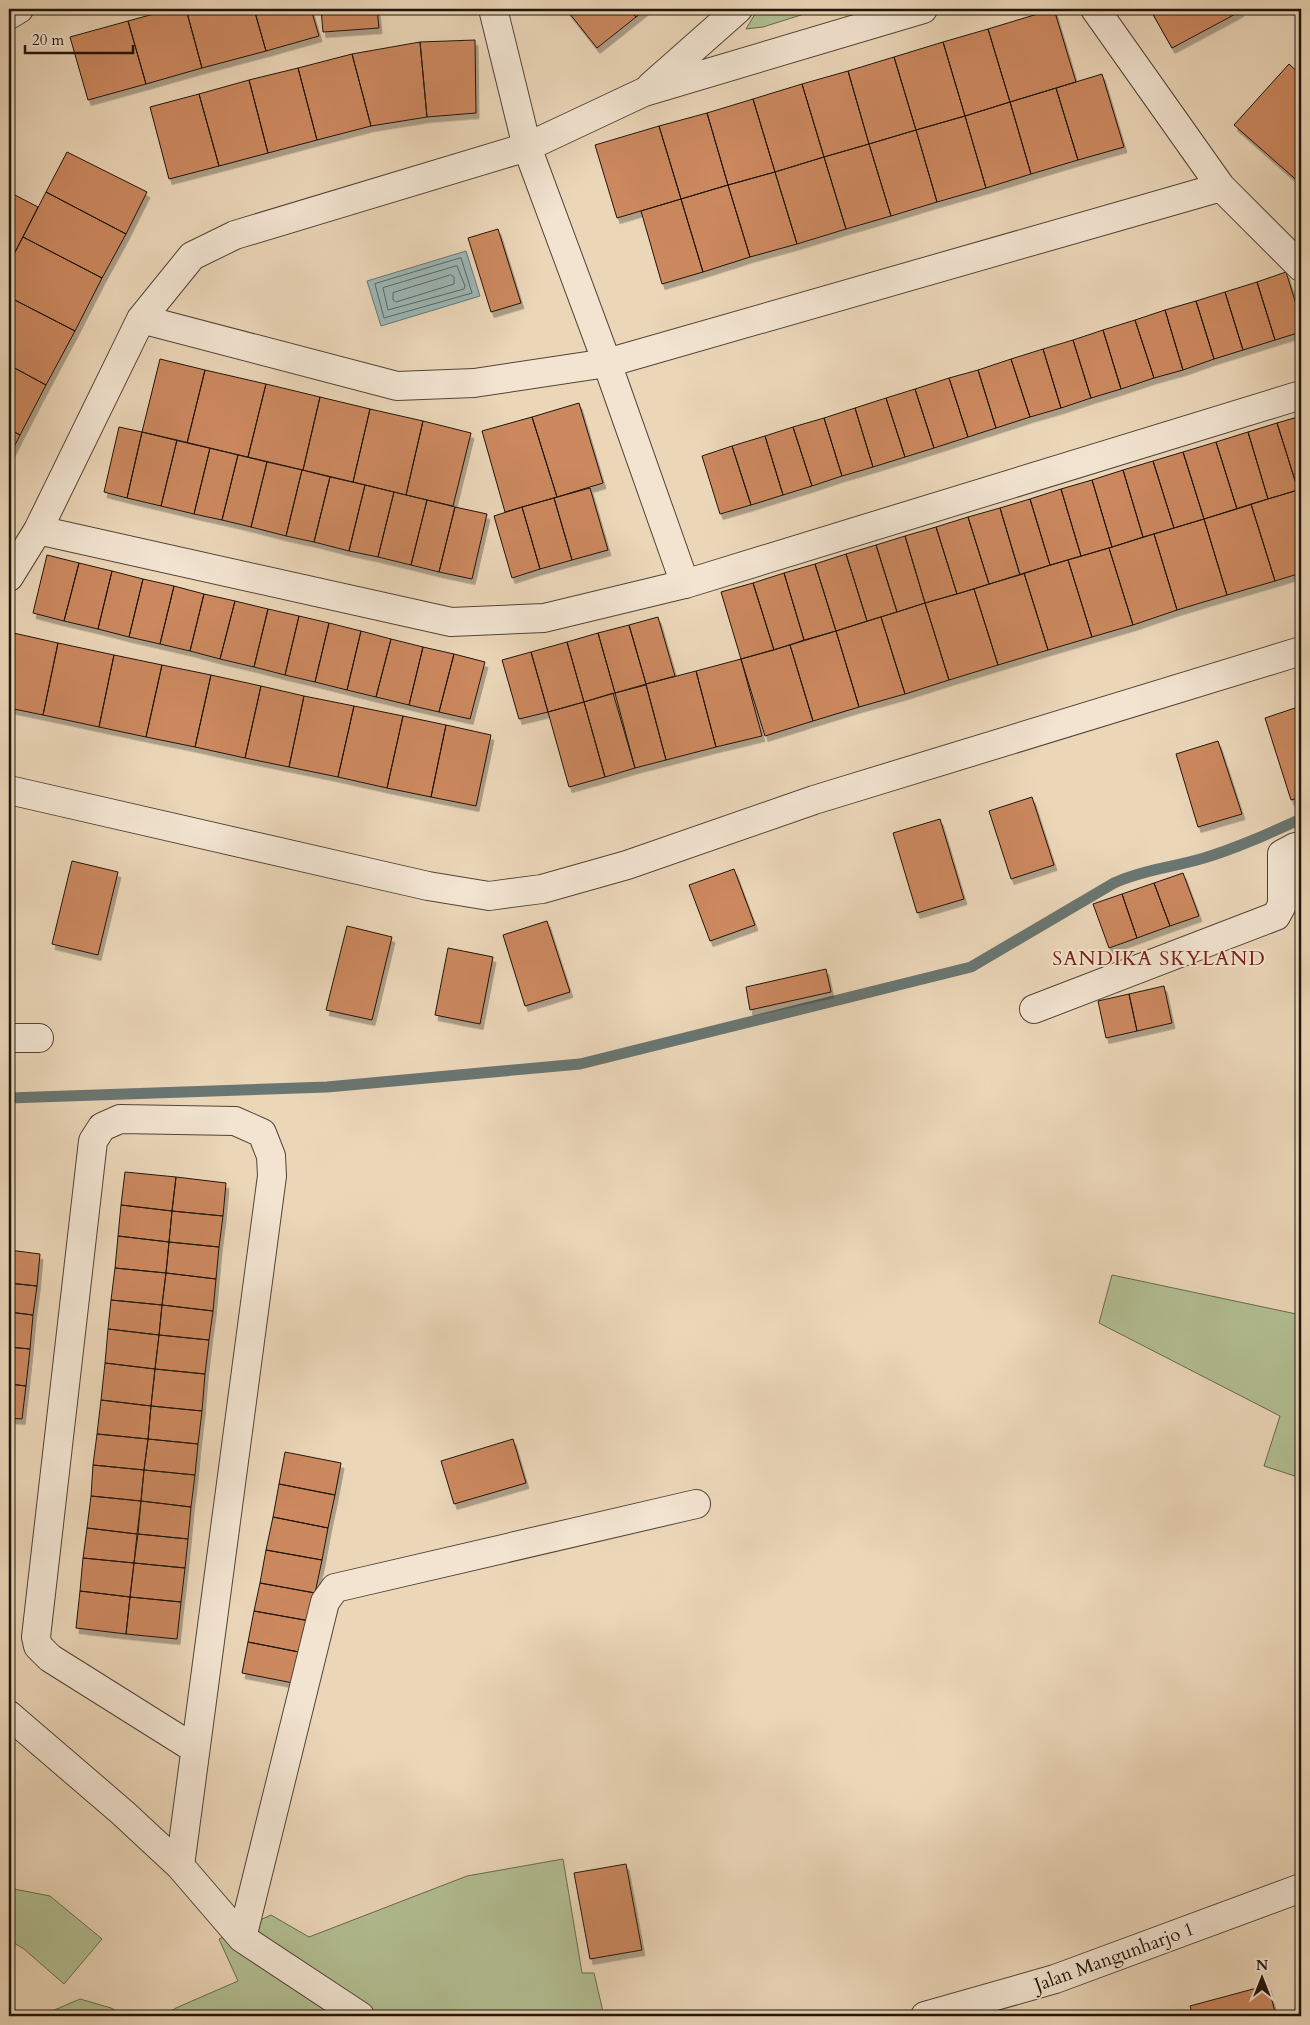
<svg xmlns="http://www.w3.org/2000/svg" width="1310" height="2025" viewBox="0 0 1310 2025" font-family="Cardo,serif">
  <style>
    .green { fill: #b2bf93; stroke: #686a4f }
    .water { fill: #9bb7b7; stroke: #697672 }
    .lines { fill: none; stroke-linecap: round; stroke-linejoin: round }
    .shore { stroke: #5d6661; stroke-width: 1 }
    .stream { stroke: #697672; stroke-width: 11 }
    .building { fill: #cc885e; stroke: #1f140b; filter: url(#shadow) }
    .minor-casing { stroke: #524436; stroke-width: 30 }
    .minor { stroke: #f2e4d1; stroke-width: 28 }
    .labels { text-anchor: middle; stroke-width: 4; stroke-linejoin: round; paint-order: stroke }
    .street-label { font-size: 19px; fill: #1f140b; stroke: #f2e4d1 }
    .neighbourhood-label { font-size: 20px; letter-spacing: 1px; fill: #7a1f14; stroke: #f2e4d1 }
  </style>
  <defs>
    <filter id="shadow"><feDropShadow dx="3" dy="5.5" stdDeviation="0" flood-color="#0004"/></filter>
  </defs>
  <rect width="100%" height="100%" fill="#ebd6b8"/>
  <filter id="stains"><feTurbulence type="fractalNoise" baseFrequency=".004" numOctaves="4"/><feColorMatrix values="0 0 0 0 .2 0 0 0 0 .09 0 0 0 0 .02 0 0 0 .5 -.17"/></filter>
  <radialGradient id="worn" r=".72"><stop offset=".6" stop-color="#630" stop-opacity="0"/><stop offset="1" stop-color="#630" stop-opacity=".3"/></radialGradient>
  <path class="green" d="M758,9H820L763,27L746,29Z
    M1112,1275L1301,1315V1478L1264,1466L1280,1416L1099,1323Z
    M563,1859L582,1973H594L604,2016H163L176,2008L238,1981L219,1939L271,1915L309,1937L467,1876Z
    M9,1888L50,1896L102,1939L64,1984L24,1949L9,1940Z
    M80,1999L111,2008L126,2016H45V2014Z"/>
  <path class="water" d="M466,251L480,296L381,326L367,281Z"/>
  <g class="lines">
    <path class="shore" d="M461,258L472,293L384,318L375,284Z
      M457,266L465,286L464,289L388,310L383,288Z
      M451,275L454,277V284L396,302L393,300V293Z"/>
    <path class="stream" d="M9,1098L327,1087L580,1064L971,967L1114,883C1142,870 1174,867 1204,858C1237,848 1270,833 1301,819"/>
  </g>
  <path class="building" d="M172,9H186L202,68L146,84L128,21Z
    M186,9H254L266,51L202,68Z
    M254,9H311L319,36L266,51Z
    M321,9H377L379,28L323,32Z
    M566,9H629L636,17L597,48Z
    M629,9H646L636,17Z
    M1054,9L1076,82L1010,102L988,29Z
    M1155,9H1240L1241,11L1172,48L1151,11Z
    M128,21L146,84L88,100L70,37Z
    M988,29L1010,102L965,116L943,42Z
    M475,40L476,113L427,117L420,42Z
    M420,42L427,117L371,126L352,54Z
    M943,42L965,116L916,130L894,57Z
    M352,54L371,126L317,140L298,68Z
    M894,57L916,130L869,144L848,71Z
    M1289,64L1301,75V184L1234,125Z
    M298,68L317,140L268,153L249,80Z
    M848,71L869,144L824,157L802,84Z
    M1102,74L1124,147L1078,160L1056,88Z
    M249,80L268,153L219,166L199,94Z
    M802,84L824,157L775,172L753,99Z
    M1056,88L1078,160L1031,174L1010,102Z
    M199,94L219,166L169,179L150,107Z
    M753,99L775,172L728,185L707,113Z
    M1010,102L1031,174L986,188L965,116Z
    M707,113L728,185L681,199L659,126Z
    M965,116L986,188L937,202L916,130Z
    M659,126L681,199L617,218L595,145Z
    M916,130L937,202L891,216L869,144Z
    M869,144L891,216L846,229L824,157Z
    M67,152L147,192L126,234L46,192Z
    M824,157L846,229L797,244L775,172Z
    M775,172L797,244L750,257L728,185Z
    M728,185L750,257L703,272L681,199Z
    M9,192L38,207L12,258L9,256Z
    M46,192L126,234L102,278L23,237Z
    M681,199L703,272L662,284L641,211Z
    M498,229L521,303L491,312L468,238Z
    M23,237L102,278L75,331L9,297V264Z
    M1286,272L1301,320V332L1275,340L1257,282Z
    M1257,282L1275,340L1243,350L1225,292Z
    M1225,292L1243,350L1214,359L1196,301Z
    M9,297L75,331L46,385L9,365Z
    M1196,301L1214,359L1183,370L1165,310Z
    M1165,310L1183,370L1154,378L1135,320Z
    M1135,320L1154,378L1121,389L1103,330Z
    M1103,330L1121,389L1091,398L1073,340Z
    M1073,340L1091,398L1061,408L1043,349Z
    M1043,349L1061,408L1030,417L1011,359Z
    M160,359L205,370L187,443L142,432Z
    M1011,359L1030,417L996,428L978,370Z
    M9,365L46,385L20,435L9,429Z
    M205,370L266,384L248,457L187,443Z
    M978,370L996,428L968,437L949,378Z
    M949,378L968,437L934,448L915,389Z
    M266,384L320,397L303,470L248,457Z
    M915,389L934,448L905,457L886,398Z
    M320,397L370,409L353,482L303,470Z
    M886,398L905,457L873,467L855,408Z
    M579,403L603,483L557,497L532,417Z
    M855,408L873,467L842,476L824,418Z
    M370,409L423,421L406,495L353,482Z
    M1301,416V489L1298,490L1277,423Z
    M532,417L557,497L505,512L482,431Z
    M824,418L842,476L812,486L793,427Z
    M423,421L471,433L453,506L406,495Z
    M1277,423L1298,490L1268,499L1248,432Z
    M119,427L142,432L127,498L104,492Z
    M793,427L812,486L783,495L765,436Z
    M9,429L20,435L9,457Z
    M142,432L177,440L161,506L127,498Z
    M1248,432L1268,499L1237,509L1216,442Z
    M765,436L783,495L751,505L732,446Z
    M177,440L210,448L194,514L161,506Z
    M1216,442L1237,509L1204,519L1183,452Z
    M732,446L751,505L720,514L702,456Z
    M210,448L238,455L222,520L194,514Z
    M1183,452L1204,519L1174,528L1153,461Z
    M238,455L267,462L251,527L222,520Z
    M1153,461L1174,528L1143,537L1123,470Z
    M267,462L302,470L286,536L251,527Z
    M302,470L330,477L314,542L286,536Z
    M1123,470L1143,537L1112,547L1092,480Z
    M330,477L365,485L349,551L314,542Z
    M1092,480L1112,547L1081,556L1061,489Z
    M365,485L394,492L378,557L349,551Z
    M590,488L608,550L572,560L554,498Z
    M1061,489L1081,556L1050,565L1030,499Z
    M1298,490L1301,502V573L1275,581L1251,504Z
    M394,492L427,500L411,565L378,557Z
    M554,498L572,560L540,569L522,507Z
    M1030,499L1050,565L1020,575L1000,508Z
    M427,500L455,507L439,572L411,565Z
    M1251,504L1275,581L1227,595L1204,519Z
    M455,507L487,514L472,579L439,572Z
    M522,507L540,569L512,578L494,516Z
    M1000,508L1020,575L989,584L968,517Z
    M968,517L989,584L957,594L936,527Z
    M1204,519L1227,595L1177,610L1154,534Z
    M936,527L957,594L925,603L905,536Z
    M1154,534L1177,610L1133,625L1109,548Z
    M905,536L925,603L897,612L876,545Z
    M876,545L897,612L867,621L846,554Z
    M1109,548L1133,625L1092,637L1068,560Z
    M846,554L867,621L836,631L815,564Z
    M47,555L79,563L64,621L33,613Z
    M1068,560L1092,637L1048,650L1024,573Z
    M79,563L112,571L98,629L64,621Z
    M815,564L836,631L804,640L784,573Z
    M112,571L143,579L129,637L98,629Z
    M784,573L804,640L774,650L753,583Z
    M1024,573L1048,650L998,665L974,589Z
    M143,579L174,586L160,644L129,637Z
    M753,583L774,650L741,659L721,592Z
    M174,586L204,594L190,651L160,644Z
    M974,589L998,665L949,680L925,603Z
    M204,594L235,601L220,659L190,651Z
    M235,601L268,609L254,667L220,659Z
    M925,603L949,680L905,694L881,617Z
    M268,609L299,616L285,675L254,667Z
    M299,616L329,623L315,682L285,675Z
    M658,617L675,676L646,684L629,625Z
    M881,617L905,694L859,707L836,631Z
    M329,623L361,631L347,690L315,682Z
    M629,625L646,684L615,693L598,633Z
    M361,631L391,639L376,697L347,690Z
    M836,631L859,707L813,721L790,645Z
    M9,632L58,643L43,715L9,708Z
    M598,633L615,693L584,702L567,642Z
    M391,639L423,647L409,705L376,697Z
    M567,642L584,702L548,712L531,652Z
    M58,643L114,655L99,727L43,715Z
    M790,645L813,721L765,736L741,659Z
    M423,647L454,654L439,712L409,705Z
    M531,652L548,712L519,719L502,660Z
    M454,654L485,662L470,719L439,712Z
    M114,655L162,665L146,737L99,727Z
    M741,659L762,736L716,747L696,671Z
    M162,665L211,675L195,747L146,737Z
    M696,671L716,747L666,760L646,684Z
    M211,675L261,686L245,758L195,747Z
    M646,685L666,760L635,768L615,693Z
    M261,686L304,696L289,767L245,758Z
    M613,693L635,768L605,777L584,702Z
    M304,696L354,706L338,777L289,767Z
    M584,702L605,777L569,787L548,712Z
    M354,706L403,716L387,788L338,777Z
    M1301,706V797L1291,800L1265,718Z
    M403,716L446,725L431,797L387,788Z
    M446,725L491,735L476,806L431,797Z
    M1218,741L1242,814L1198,827L1176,754Z
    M1032,797L1054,865L1011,879L989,811Z
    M940,819L964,899L917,913L893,833Z
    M72,861L118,872L98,955L52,944Z
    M734,869L755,925L710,941L689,885Z
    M1183,873L1199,916L1170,926L1154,883Z
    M1154,883L1170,926L1137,938L1122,894Z
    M1122,894L1137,938L1109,948L1093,904Z
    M547,921L570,992L525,1006L503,935Z
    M347,926L392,937L372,1020L326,1010Z
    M448,948L493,957L480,1024L435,1015Z
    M826,969L831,992L750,1010L746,987Z
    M1164,986L1172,1023L1137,1031L1129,994Z
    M1129,994L1137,1031L1106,1038L1098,1001Z
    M125,1172L176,1177L172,1211L121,1205Z
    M176,1177L226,1183L223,1216L172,1211Z
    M121,1205L172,1211L169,1242L118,1236Z
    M172,1211L223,1216L219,1247L169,1242Z
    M118,1236L169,1242L166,1273L115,1268Z
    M169,1242L219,1247L216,1279L166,1273Z
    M9,1250L40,1254L37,1286L9,1283Z
    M115,1268L166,1273L162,1305L111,1300Z
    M166,1273L216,1279L213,1311L162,1305Z
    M9,1283L37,1286L33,1315L9,1312Z
    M111,1300L162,1305L159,1335L108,1329Z
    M162,1305L213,1311L209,1340L159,1335Z
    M9,1312L33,1315L30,1349L9,1347Z
    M108,1329L159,1335L155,1369L105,1363Z
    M159,1335L209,1340L205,1374L155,1369Z
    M9,1347L30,1349L26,1386L9,1384Z
    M105,1363L155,1369L151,1406L101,1400Z
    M155,1369L205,1374L202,1411L151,1406Z
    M9,1384L26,1386L22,1419L9,1418Z
    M101,1400L151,1406L148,1439L97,1434Z
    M151,1406L202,1411L198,1444L148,1439Z
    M97,1434L148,1439L144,1470L93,1465Z
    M148,1439L198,1444L195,1475L144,1470Z
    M513,1439L526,1483L454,1504L441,1461Z
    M285,1452L341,1463L335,1495L279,1484Z
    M93,1465L144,1470L141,1501L91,1496Z
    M144,1470L195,1475L191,1507L141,1501Z
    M279,1484L335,1495L328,1528L273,1517Z
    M91,1496L141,1501L137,1534L87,1528Z
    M141,1501L191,1507L188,1539L138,1534Z
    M273,1517L328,1528L322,1560L266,1550Z
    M87,1528L137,1534L134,1563L83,1558Z
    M138,1534L188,1539L185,1568L134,1563Z
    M266,1550L322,1560L315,1593L260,1583Z
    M83,1558L134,1563L130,1597L80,1591Z
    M134,1563L185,1568L181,1602L130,1597Z
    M260,1583L315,1593L310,1621L254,1611Z
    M80,1591L130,1597L126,1634L76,1628Z
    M130,1597L181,1602L177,1639L126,1634Z
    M254,1611L310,1621L304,1653L248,1642Z
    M248,1642L304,1653L298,1684L242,1673Z
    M626,1864L642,1950L590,1959L574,1873Z
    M1268,1985L1276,2016H1193L1190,2006Z"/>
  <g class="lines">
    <defs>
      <path id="minor" d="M493,9L527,147L607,363L685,584
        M1095,9L1221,187L1301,267
        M9,15L19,9
        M651,86L738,9
        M141,319L397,386L474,383L607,363L1221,187
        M38,530L451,622L544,618L685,584L1301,395
        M9,577L38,530L141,319L192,256L235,235L527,147L644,92L923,9
        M9,790L428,886L489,896L542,889L627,865L814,800L1301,651
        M1034,1009L1276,916L1282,905V854L1295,847H1301
        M9,1038H39
        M9,1715L123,1813L180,1866
        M195,1749L50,1658L38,1646L36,1637L93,1141L102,1127L120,1119L235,1121L262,1133L271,1156L272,1176L180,1866L242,1938L360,2016
        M242,1938L325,1602L335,1588L696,1504
        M925,2016L1055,1979L1301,1888"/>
    </defs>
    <use href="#minor" class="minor-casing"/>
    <use href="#minor" class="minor"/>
  </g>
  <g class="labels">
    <g class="street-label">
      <text transform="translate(1114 1956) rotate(-20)" y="7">Jalan Mangunharjo 1</text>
    </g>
    <g class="neighbourhood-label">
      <text x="1159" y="965">SANDIKA SKYLAND</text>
    </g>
  </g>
  <rect width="1310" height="2025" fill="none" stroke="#ebd6b8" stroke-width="30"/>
  <rect x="10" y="10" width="1290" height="2005" fill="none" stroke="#1f140b" stroke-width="2.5"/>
  <rect x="15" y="15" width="1280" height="1995" fill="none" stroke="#1f140b"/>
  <g transform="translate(1262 1978)" stroke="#f2e4d1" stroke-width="4" paint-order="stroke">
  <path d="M0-4L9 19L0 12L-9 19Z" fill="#1f140b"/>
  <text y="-8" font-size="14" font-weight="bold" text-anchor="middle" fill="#1f140b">N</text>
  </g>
  <path d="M25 45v8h108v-8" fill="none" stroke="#1f140b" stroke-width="2.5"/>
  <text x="32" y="45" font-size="15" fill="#1f140b" stroke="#f2e4d1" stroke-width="4" paint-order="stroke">20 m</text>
  <rect width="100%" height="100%" filter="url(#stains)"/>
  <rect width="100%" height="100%" fill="url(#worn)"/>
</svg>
